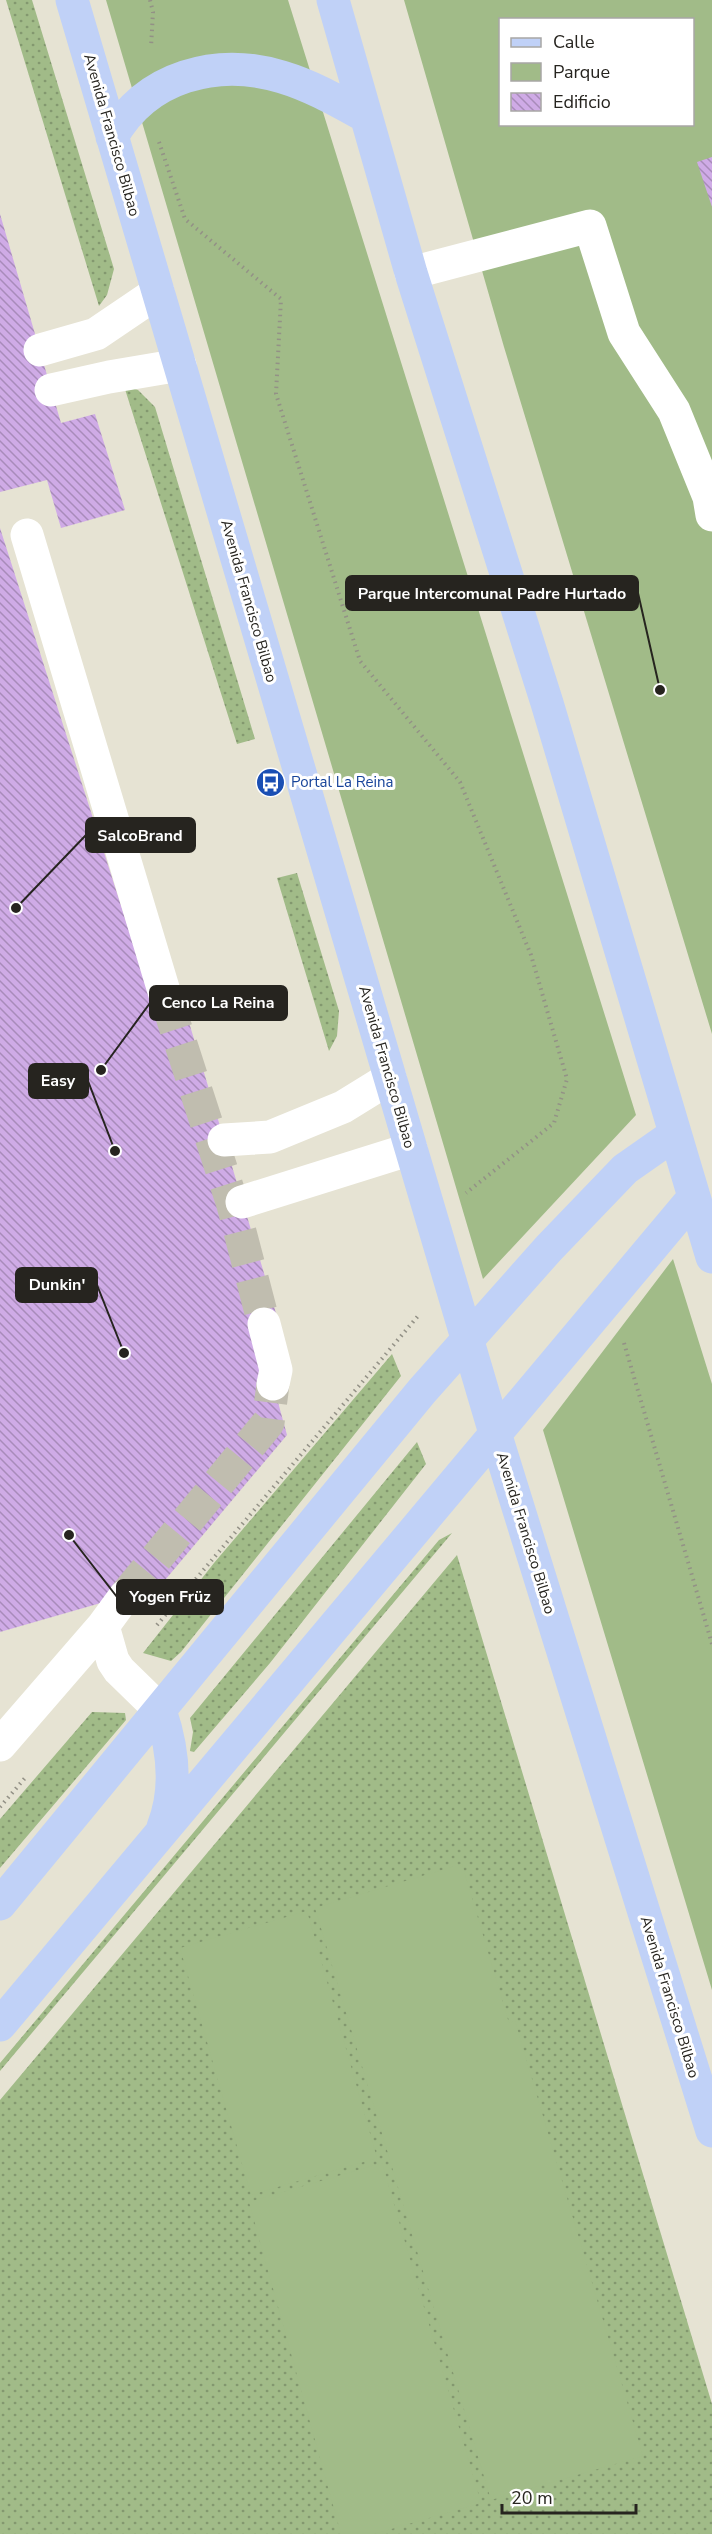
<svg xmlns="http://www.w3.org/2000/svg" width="712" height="2534" viewBox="0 0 712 2534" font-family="'Nunito Sans',sans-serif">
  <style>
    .grass { fill: url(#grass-dots) }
    .park { fill: #a1bb88; fill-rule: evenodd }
    .building { fill: url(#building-back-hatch) }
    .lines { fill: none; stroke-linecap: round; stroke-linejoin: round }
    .minor-tunnel { stroke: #c0bdaf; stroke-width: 33; stroke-dasharray: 33 16; stroke-linecap: butt }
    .path { stroke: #939186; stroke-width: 4; stroke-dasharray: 1.5 4.5; stroke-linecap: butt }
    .minor { stroke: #fff; stroke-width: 33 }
    .major { stroke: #c0d1f7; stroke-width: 33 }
    .labels { text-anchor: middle; stroke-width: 6; stroke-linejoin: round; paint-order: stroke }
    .street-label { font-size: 15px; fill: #26241f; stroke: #fff }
    .transit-label { font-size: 15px; fill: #164399; stroke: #fff; text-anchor: start }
    .leader { fill: none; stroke: #26241f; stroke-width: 2 }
    .callout-dot { fill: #26241f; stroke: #fff; stroke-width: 2 }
    .callout { fill: #26241f; stroke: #26241f; stroke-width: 2 }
    .callout-label { font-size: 16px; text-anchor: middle; font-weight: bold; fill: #fff }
  </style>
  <defs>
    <pattern id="grass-dots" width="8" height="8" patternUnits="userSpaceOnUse" patternTransform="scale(1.5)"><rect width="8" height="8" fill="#a1bb88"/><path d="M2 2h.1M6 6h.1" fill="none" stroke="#83986f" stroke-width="1.8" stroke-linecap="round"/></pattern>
    <pattern id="building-back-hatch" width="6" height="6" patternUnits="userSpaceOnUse" patternTransform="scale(1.5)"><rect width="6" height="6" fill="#cfabe6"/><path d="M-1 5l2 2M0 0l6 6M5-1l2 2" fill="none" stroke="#a88bba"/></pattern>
  </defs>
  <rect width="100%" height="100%" fill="#e6e3d3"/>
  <path class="grass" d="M6,0H32L114,269L107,295L99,306Z
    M124,386L138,390L155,407L255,739L237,744Z
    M297,873L339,1011L337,1036L329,1051L277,878Z
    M392,1354L401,1376L181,1652L171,1661L143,1653L214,1563Z
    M417,1442L426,1464L270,1663L194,1752L190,1751L193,1732L190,1718Z
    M452,1533L0,2071V2063L439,1540Z
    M457,1555L712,2404V2534H0V2100Z
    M92,1712L125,1713L126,1720L0,1868V1819Z"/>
  <path class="park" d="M106,0H288L636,1115L483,1279Z
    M404,0H712V1034L504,347ZM500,20H692V124H500Z
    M673,1259L712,1384V1990L543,1430Z
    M462,1864L509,2023L515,2021L643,2456L491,2500L315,1908Z
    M307,1911L377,2158L251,2195L180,1948Z
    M382,2163L481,2503L374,2534H341L249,2202Z"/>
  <path class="building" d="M712,157V207L697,162Z
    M0,214L61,423L95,414L125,510L61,528L47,480L0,492Z
    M0,528L149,993L182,999L278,1320L257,1326L287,1435L160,1586L0,1632Z"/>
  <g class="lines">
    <path class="minor-tunnel" d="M166,998L233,1205L264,1324
      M125,1596L268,1423L273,1384"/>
    <path class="path" d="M150,0L153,12L151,47
      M159,142L185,219L281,299L276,394L360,661L460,782L531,955L567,1079L554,1123L466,1193
      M624,1343L712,1644
      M157,1625L418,1316
      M0,1807L25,1778"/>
    <path class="minor" d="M411,273L590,226L624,333L674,411L709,497L712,515
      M40,350L96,334L158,292
      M51,390L109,377L180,365
      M27,535L166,998
      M224,1140L270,1137L343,1107L390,1078
      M242,1202L411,1149
      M264,1324L276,1370L273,1384
      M103,1626L113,1661L119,1670L160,1710
      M0,1745L103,1626L125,1596"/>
    <path class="major" d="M72,0L495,1433L712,2131
      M333,0L411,273L547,703L712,1257
      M112,137C146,76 217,57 282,77C312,86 338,101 365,116
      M160,1710C173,1748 178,1789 163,1827
      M0,1904L422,1391L549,1248L625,1169L675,1134
      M0,2025L694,1197"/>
  </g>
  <defs>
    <symbol id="bus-disc" viewBox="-11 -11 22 22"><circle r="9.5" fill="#1a4fb4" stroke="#fff"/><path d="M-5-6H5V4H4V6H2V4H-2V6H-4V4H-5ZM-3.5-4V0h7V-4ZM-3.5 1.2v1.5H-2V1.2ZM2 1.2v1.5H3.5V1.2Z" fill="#fff"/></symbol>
  </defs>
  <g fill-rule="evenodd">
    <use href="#bus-disc" x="254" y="766" width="33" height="33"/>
  </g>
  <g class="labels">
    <g class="street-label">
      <text transform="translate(112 135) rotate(74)" y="5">Avenida Francisco Bilbao</text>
      <text transform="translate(249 601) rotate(74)" y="5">Avenida Francisco Bilbao</text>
      <text transform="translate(387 1067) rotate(74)" y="5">Avenida Francisco Bilbao</text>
      <text transform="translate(526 1533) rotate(73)" y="5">Avenida Francisco Bilbao</text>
      <text transform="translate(670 1997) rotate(73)" y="5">Avenida Francisco Bilbao</text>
    </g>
    <g class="transit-label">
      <text x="291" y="787">Portal La Reina</text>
    </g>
  </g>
  <path class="leader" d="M660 690L638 593M16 908L86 835M101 1070L150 1003M115 1151L88 1081M124 1353L97 1285M69 1535L117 1597"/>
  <g class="callout-dot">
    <circle cx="660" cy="690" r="6"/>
    <circle cx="16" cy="908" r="6"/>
    <circle cx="101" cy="1070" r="6"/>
    <circle cx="115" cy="1151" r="6"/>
    <circle cx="124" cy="1353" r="6"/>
    <circle cx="69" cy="1535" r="6"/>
  </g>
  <g class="callout">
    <rect x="346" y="576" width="292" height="34" rx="6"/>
    <rect x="86" y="818" width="109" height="34" rx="6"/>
    <rect x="150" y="986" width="137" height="34" rx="6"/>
    <rect x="29" y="1064" width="59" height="34" rx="6"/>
    <rect x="16" y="1268" width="81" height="34" rx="6"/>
    <rect x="117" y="1580" width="106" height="34" rx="6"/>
  </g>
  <g class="callout-label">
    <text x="492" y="599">Parque Intercomunal Padre Hurtado</text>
    <text x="140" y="841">SalcoBrand</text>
    <text x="218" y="1008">Cenco La Reina</text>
    <text x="58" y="1086">Easy</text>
    <text x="57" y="1290">Dunkin'</text>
    <text x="170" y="1602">Yogen Früz</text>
  </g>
  <rect x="499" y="18" width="195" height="108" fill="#ffffff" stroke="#a8a7a5" stroke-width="1.5"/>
  <rect x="511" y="38" width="30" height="9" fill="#c0d1f7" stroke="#a8a7a5" stroke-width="1.5"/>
  <text x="553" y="48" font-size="18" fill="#26241f">Calle</text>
  <rect x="511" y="63" width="30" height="18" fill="#a1bb88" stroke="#a8a7a5" stroke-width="1.5"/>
  <text x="553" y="78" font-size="18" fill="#26241f">Parque</text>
  <rect x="511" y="93" width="30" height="18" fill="url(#building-back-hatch)" stroke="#a8a7a5" stroke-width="1.5"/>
  <text x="553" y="108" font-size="18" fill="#26241f">Edificio</text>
  <path d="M502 2504v9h134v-9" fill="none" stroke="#26241f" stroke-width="3"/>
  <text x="511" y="2504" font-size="18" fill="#26241f" stroke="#ffffff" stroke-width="4.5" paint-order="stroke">20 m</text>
</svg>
